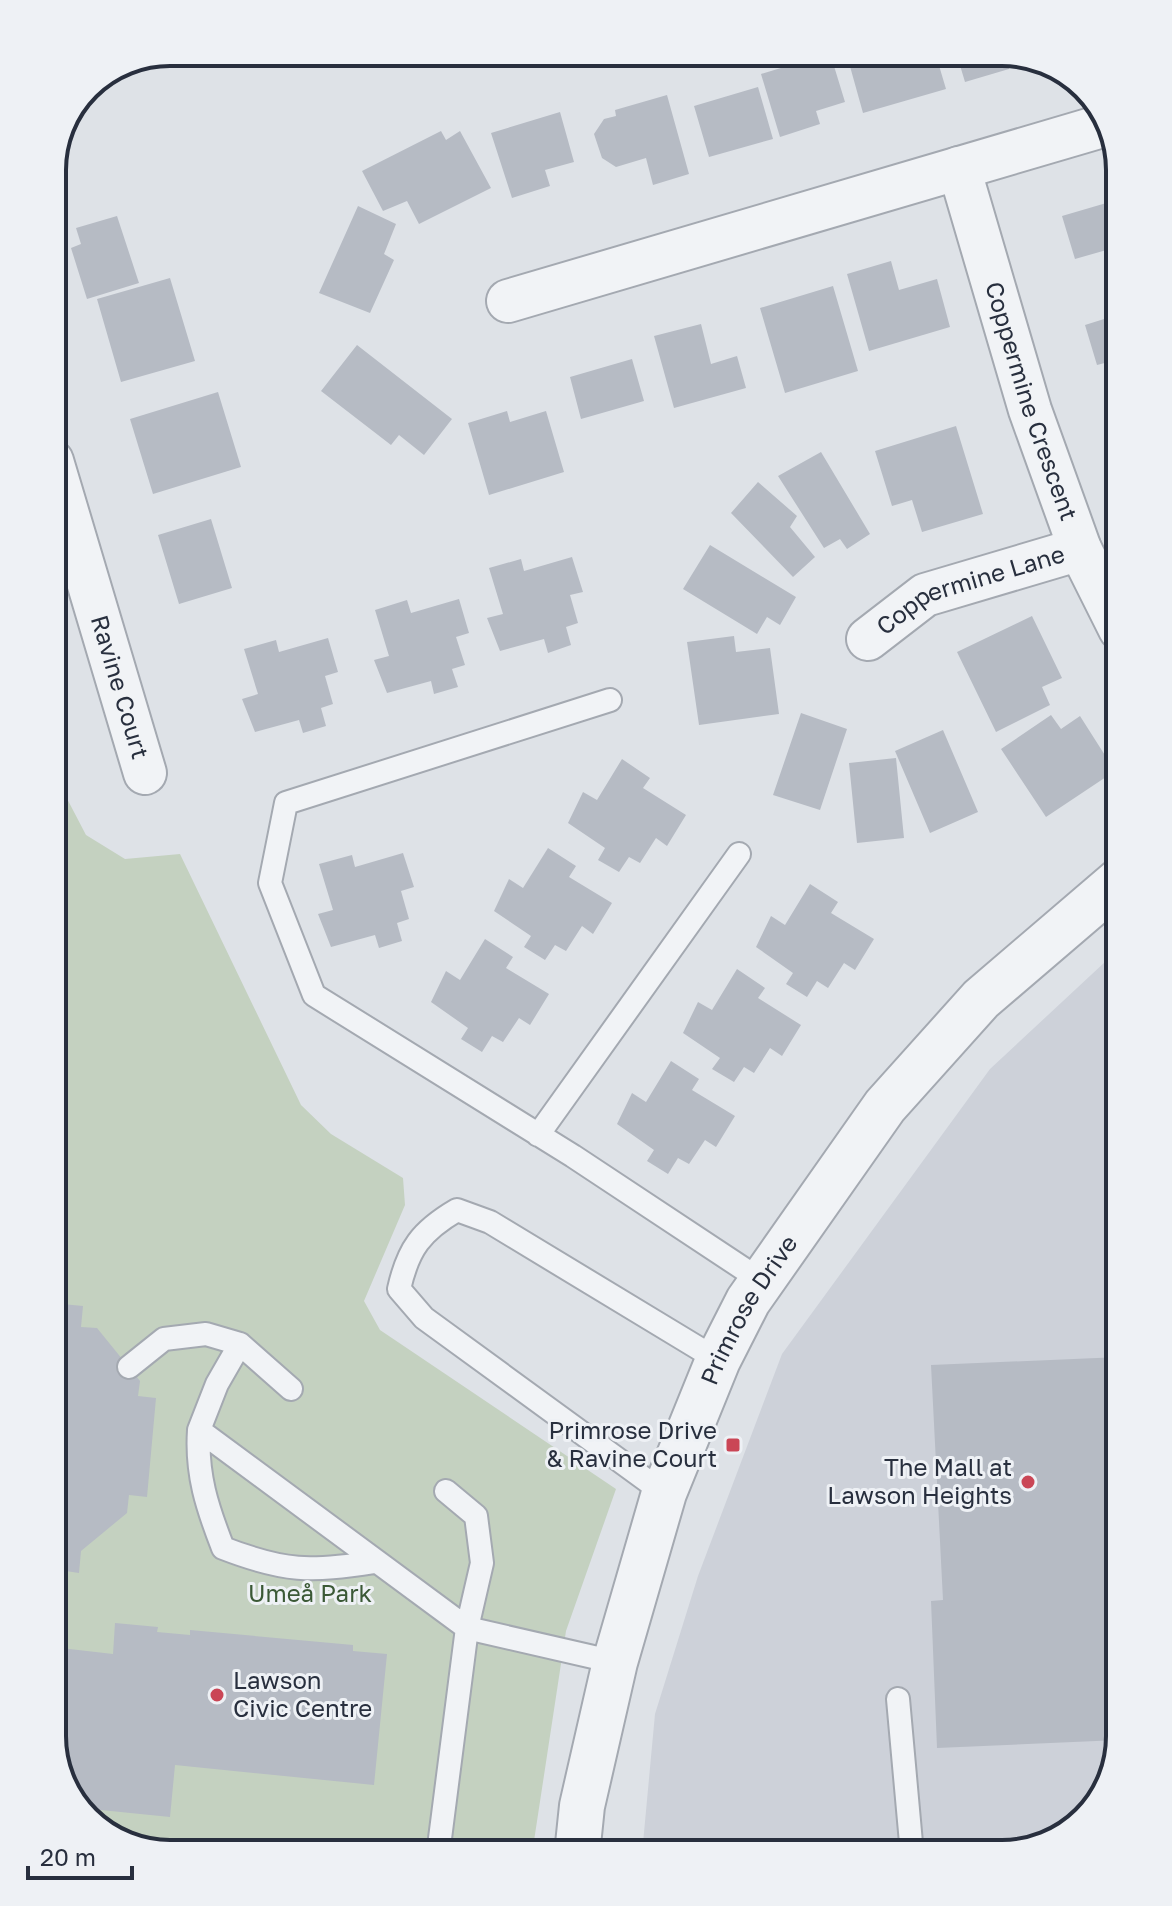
<svg xmlns="http://www.w3.org/2000/svg" width="1172" height="1906" viewBox="0 0 1172 1906" font-family="'Golos Text',sans-serif">
  <style>
    .built { fill: #cdd1d9 }
    .green { fill: #c4d1c0 }
    .building { fill: #b6bbc4 }
    .lines { fill: none; stroke-linecap: round; stroke-linejoin: round }
    .service-casing { stroke: #a4a9b1; stroke-width: 26 }
    .minor-casing { stroke: #a4a9b1; stroke-width: 46 }
    .tertiary-casing { stroke: #a4a9b1; stroke-width: 48 }
    .service { stroke: #f1f3f6; stroke-width: 22 }
    .minor { stroke: #f1f3f6; stroke-width: 42 }
    .tertiary { stroke: #f1f3f6; stroke-width: 44 }
    .poi-dot { fill: #ca4656; stroke: #eef1f5; stroke-width: 3 }
    .labels { text-anchor: middle; stroke-width: 6; stroke-linejoin: round; paint-order: stroke }
    .street-label { font-size: 24px; fill: #282f3e; stroke: #eef1f5 }
    .poi-label { font-size: 24px; fill: #282f3e; stroke: #eef1f5; text-anchor: end }
    .park-label { font-size: 24px; fill: #3b5936; stroke: #eef1f5 }
    .rim { fill: none; stroke: #282f3e; stroke-width: 4 }
  </style>
  <rect width="100%" height="100%" fill="#dee2e7"/>
  <path class="built" d="M52,656L60,684L66,754L52,758Z
    M1120,948V1736L1104,1795L1055,1842L1002,1854H642L655,1714L698,1576L782,1354L990,1069Z"/>
  <path class="green" d="M66,754L62,789L86,835L125,859L180,854L301,1105L331,1134L403,1178L405,1205L364,1301L380,1330L616,1489L566,1631L532,1854H163L105,1834L64,1789L52,1736V759Z"/>
  <path class="building" d="M846,52H935L946,89L863,113Z
    M956,52H1010L1018,55L1020,61L1008,64L1009,69L965,82Z
    M830,53L845,102L816,111L820,124L780,137L761,74Z
    M758,87L773,139L709,157L694,106Z
    M667,95L689,174L653,185L646,158L616,167L602,158L594,134L604,119L616,116L615,110Z
    M560,112L574,162L545,170L550,186L512,198L491,133Z
    M441,131L446,140L460,131L491,188L419,224L407,201L383,211L362,171Z
    M1120,199V260L1114,262L1110,249L1075,259L1062,216Z
    M358,206L396,224L384,254L394,260L370,313L319,293Z
    M117,216L139,283L87,299L71,248L81,244L76,228Z
    M891,261L899,290L937,279L950,327L869,351L847,274Z
    M170,278L195,361L121,382L97,299Z
    M833,286L858,371L785,393L760,308Z
    M1120,314V359L1097,365L1085,325Z
    M701,324L711,364L737,356L746,388L674,408L654,336Z
    M357,345L452,419L424,455L399,435L391,445L321,391Z
    M632,359L644,401L581,419L570,377Z
    M1120,381V418H1119L1108,385Z
    M218,392L241,467L153,494L130,419Z
    M507,411L510,422L546,411L564,472L489,495L468,423Z
    M956,426L983,514L922,532L912,500L892,506L875,451Z
    M821,452L870,534L847,549L840,539L824,548L778,476Z
    M758,482L797,516L790,527L815,557L793,577L731,513Z
    M211,519L232,588L179,604L158,535Z
    M710,545L796,597L780,625L767,617L757,634L683,589Z
    M572,557L583,592L570,595L578,623L566,627L571,645L548,653L544,639L500,651L487,618L503,614L489,568L521,559L524,571Z
    M459,599L469,633L456,637L465,665L452,669L458,687L434,694L431,681L387,693L374,660L389,656L375,610L407,600L411,613Z
    M1032,616L1062,678L1042,687L1050,705L996,732L957,652Z
    M734,636L736,652L770,648L779,714L699,725L687,642Z
    M328,638L338,672L325,676L333,704L321,708L326,726L303,733L299,720L255,732L242,699L258,694L244,649L276,640L279,652Z
    M801,713L847,729L820,810L773,795Z
    M1051,715L1061,729L1080,716L1115,771L1046,817L1001,749Z
    M943,730L978,812L930,833L895,751Z
    M896,758L904,838L857,843L849,763Z
    M622,759L650,778L643,788L686,815L667,846L656,838L640,863L629,857L619,872L598,860L605,848L568,823L583,792L597,800Z
    M548,848L576,866L569,877L612,903L593,934L582,926L566,951L555,945L545,960L524,947L531,936L494,911L509,879L523,888Z
    M403,853L414,887L401,891L409,919L397,923L402,941L379,948L375,935L331,947L318,914L333,910L319,864L352,855L355,867Z
    M810,884L838,902L831,913L874,939L855,970L844,963L828,988L817,981L807,997L786,984L793,973L756,947L771,916L785,925Z
    M485,939L513,957L506,968L549,994L530,1025L519,1018L503,1042L492,1036L482,1052L461,1039L468,1028L431,1002L446,971L460,980Z
    M737,969L765,988L758,998L801,1025L782,1056L770,1048L754,1073L744,1067L734,1082L712,1069L720,1058L683,1033L698,1002L712,1010Z
    M671,1061L699,1079L692,1090L735,1116L716,1147L705,1140L689,1164L678,1158L668,1174L647,1161L654,1150L617,1124L632,1093L646,1102Z
    M52,1303L83,1306L81,1327L97,1328L140,1381L138,1396L156,1398L147,1497L129,1495L127,1513L81,1551L79,1573L52,1569Z
    M1120,1357L1119,1740L937,1748L931,1601L943,1600L931,1365Z
    M115,1623L158,1627L157,1632L190,1635V1630L353,1645V1651L387,1654L374,1785L175,1765L170,1817L81,1808L64,1789L52,1736V1647L113,1654Z"/>
  <g class="lines">
    <defs>
      <path id="service" d="M610,700L286,803L270,883L314,995L573,1156L762,1281
        M538,1135L739,854
        M129,1367L164,1339L206,1334L240,1344
        M199,1430L217,1384L240,1344L291,1389
        M664,1493L424,1318L399,1289C408,1249 421,1231 457,1210L490,1222L718,1360
        M375,1562C310,1572 285,1572 223,1548C207,1507 196,1474 199,1430L467,1628L615,1662
        M898,1699L912,1854
        M438,1854L467,1628L482,1563L476,1516L446,1491"/>
      <g id="minor">
        <path id="s1" d="M959,168L1030,410L1080,549L1120,629"/>
        <path d="M508,301L1109,124"/>
        <path id="s2" d="M52,461L145,773"/>
        <path id="s3" d="M868,639L925,595L1080,549"/>
      </g>
      <g id="tertiary">
        <path id="s4" d="M577,1854L582,1806L615,1662L664,1493L718,1360L748,1301L885,1106L981,999L1120,880"/>
      </g>
    </defs>
    <use href="#service" class="service-casing"/>
    <use href="#minor" class="minor-casing"/>
    <use href="#tertiary" class="tertiary-casing"/>
    <use href="#service" class="service"/>
    <use href="#minor" class="minor"/>
    <use href="#tertiary" class="tertiary"/>
  </g>
  <g class="poi-dot">
    <rect x="725" y="1437" width="16" height="16" rx="4"/>
    <circle cx="1028" cy="1482" r="8"/>
    <circle cx="217" cy="1695" r="8"/>
  </g>
  <g class="labels">
    <g class="street-label">
      <text dy="8" stroke="none"><textPath href="#s1" startOffset="244">Coppermine Crescent</textPath></text>
      <text dy="8" stroke="none"><textPath href="#s3" startOffset="116">Coppermine Lane</textPath></text>
      <text dy="8" stroke="none"><textPath href="#s2" startOffset="236">Ravine Court</textPath></text>
      <text dy="8" stroke="none"><textPath href="#s4" startOffset="574">Primrose Drive</textPath></text>
    </g>
    <g class="poi-label">
      <text x="717" y="1439">Primrose Drive<tspan x="717" dy="28">&amp; Ravine Court</tspan></text>
      <text x="1012" y="1476">The Mall at<tspan x="1012" dy="28">Lawson Heights</tspan></text>
      <text x="233" y="1689" text-anchor="start">Lawson<tspan x="233" dy="28">Civic Centre</tspan></text>
    </g>
    <g class="park-label">
      <text x="310" y="1602">Umeå Park</text>
    </g>
  </g>
  <path d="M0 0H1172V1906H0ZM170 66H1002A104 104 0 0 1 1106 170V1736A104 104 0 0 1 1002 1840H170A104 104 0 0 1 66 1736V170A104 104 0 0 1 170 66Z" fill="#eef1f5" fill-rule="evenodd"/>
  <path class="rim" d="M170 66H1002A104 104 0 0 1 1106 170V1736A104 104 0 0 1 1002 1840H170A104 104 0 0 1 66 1736V170A104 104 0 0 1 170 66Z"/>
  <path d="M28 1866v12h104v-12" fill="none" stroke="#282f3e" stroke-width="4"/>
  <text x="40" y="1866" font-size="24" fill="#282f3e" stroke="#eef1f5" stroke-width="6" paint-order="stroke">20 m</text>
</svg>
